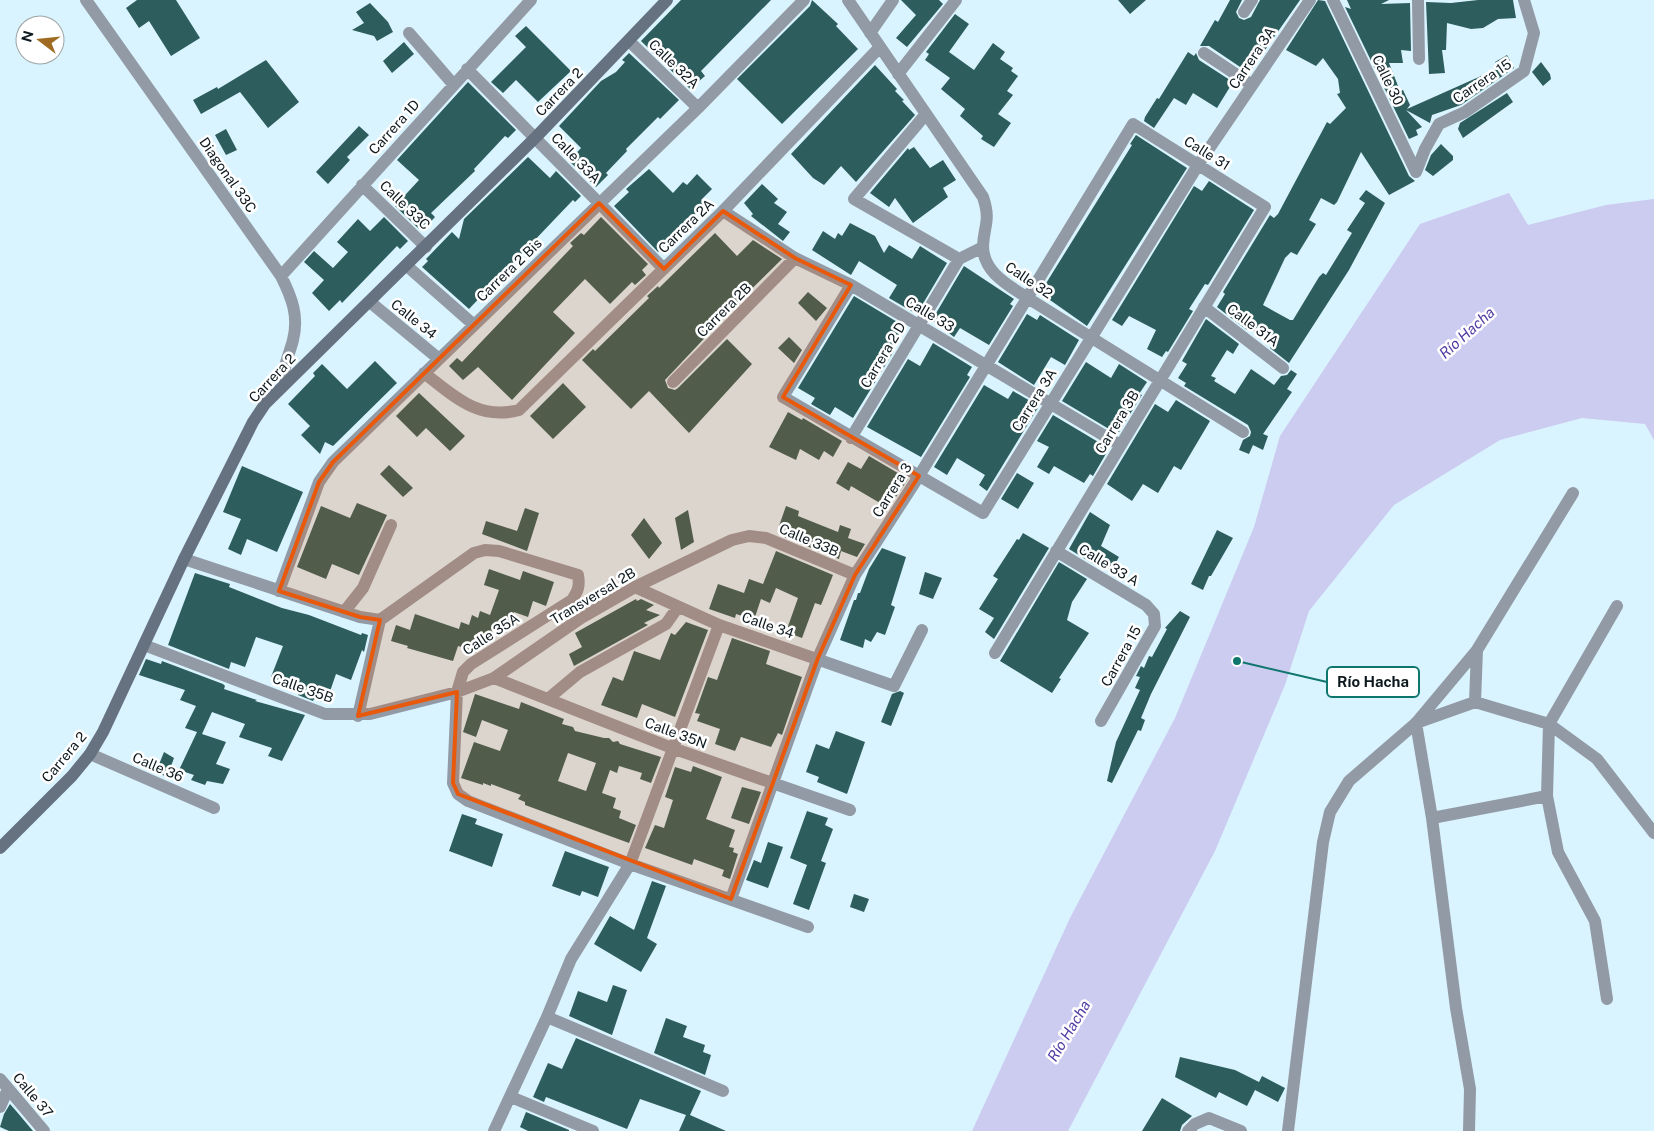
<svg xmlns="http://www.w3.org/2000/svg" width="1654" height="1131" viewBox="0 0 1654 1131" font-family="'Public Sans',sans-serif">
  <style>
    .water { fill: #cccbf0 }
    .building { fill: #2d5d5c; fill-rule: evenodd }
    .lines { fill: none; stroke-linecap: round; stroke-linejoin: round }
    .street { stroke: #929aa5; stroke-width: 12 }
    .secondary { stroke: #677281; stroke-width: 12 }
    .marked { fill: #e8590c; fill-opacity: 0.2; stroke: #e8590c; stroke-width: 4; stroke-linejoin: round }
    .labels { text-anchor: middle; stroke-width: 5; stroke-linejoin: round; paint-order: stroke }
    .street-label { font-size: 14px; fill: #0d191e; stroke: #fff }
    .water-label { font-size: 15px; font-style: italic; fill: #513ca4; stroke: #fff }
    .leader { fill: none; stroke: #0f766e; stroke-width: 2 }
    .callout-dot { fill: #0f766e; stroke: #fff; stroke-width: 2 }
    .callout { fill: #fff; stroke: #0f766e; stroke-width: 2 }
    .callout-label { font-size: 15px; text-anchor: middle; font-weight: bold; fill: #0d191e }
  </style>
  <rect width="100%" height="100%" fill="#d9f4ff"/>
  <path class="water" d="M1509,193L1528,225L1606,205L1654,199V440L1645,424L1582,418L1500,440L1394,505L1309,611L1285,685L1215,851L1068,1131H972L1070,918L1175,718L1254,527L1280,436L1420,224Z"/>
  <path class="building" d="M137,0H176L200,38L171,56L149,21L139,28L126,8Z
    M681,0H771L701,71L705,76L690,89L641,41Z
    M812,0L838,24L836,26L858,49L782,124L737,79L810,6Z
    M901,0H939L943,4L907,47L896,38L916,15Z
    M1118,0H1146L1130,14Z
    M1230,0H1242L1236,12L1239,18L1244,20L1251,17L1260,0H1300L1249,73L1209,46H1200L1215,20L1218,22Z
    M1318,0L1325,1L1409,176L1415,181L1389,195L1361,152L1337,202L1334,205L1321,198L1309,220L1316,224L1297,255L1291,252L1285,258L1263,305L1290,320H1293L1319,277L1323,273L1326,275L1352,233L1347,230L1365,203L1359,199L1366,190L1385,203L1349,270L1289,363L1270,348L1275,342L1248,328L1247,330L1217,307L1225,294L1223,292L1270,215L1274,218L1278,214L1327,122L1330,124L1346,108L1337,94L1340,93L1338,79L1323,58L1316,66L1286,50Z
    M1347,0H1389L1381,4L1410,3L1411,51L1401,50L1403,63H1389L1400,91L1403,90L1410,105L1407,109L1499,68L1495,62L1507,55L1514,68L1461,105L1432,115L1430,123L1406,110L1422,127L1416,130L1418,135L1409,139L1345,7L1351,9Z
    M1478,0H1513L1516,18L1498,19L1483,28L1471,29L1447,23L1446,50H1442L1445,73L1429,74L1426,2L1451,3Z
    M370,3L388,22L393,32L377,41L374,36L352,30L364,23L356,12Z
    M955,14L969,24L949,52L974,70L993,43L1005,52L1000,59L1013,68L1011,71L1018,76L1007,91L1013,95L998,114L1011,123L994,147L981,139L983,136L960,116L965,109L941,89L950,78L925,60L929,54L926,52Z
    M526,26L571,71L538,102L516,80L503,93L491,82L526,47L515,36Z
    M404,42L414,54L392,73L383,61Z
    M1188,52L1194,56L1196,53L1199,60L1233,82L1217,108L1193,93L1186,105L1174,98L1154,128L1144,121L1145,117L1157,98L1159,99Z
    M629,53L679,100L660,119L658,117L626,149L627,151L606,173L608,175L596,187L569,161L581,148L559,126L601,81L616,72L625,62L622,60Z
    M266,60L299,102L268,128L240,92L201,114L193,100L217,87L218,89Z
    M1541,62L1550,74L1551,79L1543,86L1532,72Z
    M875,65L897,89L895,91L904,100L902,101L915,115L856,182L841,166L824,185L813,178L791,154Z
    M468,82L516,130L508,138L505,136L474,169L475,171L431,213L435,217L425,228L422,226L419,229L395,206L419,180L397,160Z
    M1507,93L1513,102L1463,138L1458,129L1460,123Z
    M359,126L369,135L347,157L350,160L328,184L316,172Z
    M226,129L237,150L226,155L215,135Z
    M1136,135L1187,168L1087,326L1040,293L1132,145L1130,144Z
    M1441,144L1453,156V160L1433,176L1425,170L1431,155Z
    M914,147L930,168L943,160L956,180L943,188L948,197L913,223L895,198L889,207L870,193L908,148L909,150Z
    M528,157L550,178L556,171L581,196L575,202L573,200L469,309L422,267L428,261L426,259L452,232L459,239L464,219Z
    M649,169L673,193L683,182L687,185L697,174L712,189L701,200L706,204L658,252L614,206L629,192L626,189Z
    M1209,181L1254,210L1208,285L1205,284L1189,309L1193,311L1168,352L1166,351L1162,357L1147,349L1156,330L1129,316L1122,326L1112,320L1194,186L1202,191Z
    M762,184L778,199L774,203L787,212L778,224L790,232L783,241L751,216L753,214L744,203Z
    M384,217L408,241L400,249L397,246L342,303L340,300L329,311L312,293L324,280L304,262L314,251L333,268L348,252L337,242L358,219L370,231Z
    M601,217L648,264L642,270L646,275L635,285L632,282L610,304L585,279L553,312L575,333L512,400L478,367L463,380L449,366L457,358L462,362L573,246L570,243L581,233L584,235Z
    M850,223L875,236L884,253L889,245L912,259L920,246L947,263L918,312H913L889,298L897,285L859,261L851,275L812,250L823,231L835,239L838,233L842,236Z
    M715,233L737,256L753,240L782,259L714,326L715,327L665,380L668,388L675,390L678,388L727,339L752,364L689,433L649,391L631,409L582,360L593,349L595,351L649,298L647,296L658,286L659,288Z
    M964,266L1014,299L1010,304L1013,306L989,345L960,328L954,337L932,320Z
    M808,292L827,308L816,321L798,303Z
    M854,296L904,326L890,349L894,351L853,418L835,407L830,415L811,404L815,398L798,388Z
    M1027,314L1037,320L1040,315L1079,340L1065,365L1051,357L1034,385L998,362Z
    M1206,319L1239,344L1233,354L1227,350L1211,376L1216,378L1214,381L1235,394L1251,369L1274,385L1281,376L1287,375L1291,370L1297,374L1287,389L1292,392L1263,434L1268,436L1263,450L1253,445L1249,454L1239,450L1243,440L1250,436L1251,432L1248,425L1184,386L1186,383L1178,378L1187,364L1182,361Z
    M789,337L802,350L794,363L778,348Z
    M933,343L972,367L967,375L970,377L921,457L867,427L908,359L920,366Z
    M375,361L397,383L333,446L325,442L320,454L301,435L310,426L288,404L315,376L313,373L322,364L347,389Z
    M1086,362L1111,378L1119,364L1147,382L1139,394L1142,395L1119,432L1115,430L1114,432L1062,401Z
    M563,383L586,407L553,439L530,416Z
    M984,385L1008,399L1013,391L1039,406L987,491L979,485L985,475L957,458L947,475L934,467Z
    M419,393L465,436L450,451L426,428L417,437L396,416Z
    M1176,400L1210,421L1181,470L1174,466L1158,493L1143,484L1132,501L1107,484L1155,404L1168,412Z
    M788,412L802,420L803,418L842,441L833,457L824,451L819,460L800,449L796,460L769,447Z
    M1053,415L1105,446L1103,449L1107,452L1093,476L1090,474L1084,483L1054,466L1049,474L1037,467L1049,447L1037,441Z
    M869,456L908,479L886,512L876,506L880,503L851,486L849,491L836,483L848,462L861,469Z
    M389,465L413,488L403,497L380,474Z
    M242,466L303,492L277,552L247,539L241,555L228,549L241,519L223,512Z
    M1017,473L1034,483L1018,509L1001,499Z
    M357,503L387,515L359,575L332,564L326,579L297,567L321,506L350,518Z
    M786,506L799,511L798,516L838,532L840,525L851,529L848,538L865,544L857,557L841,551L839,559L782,536L785,529L779,526Z
    M525,508L539,513L527,551L482,534L486,521L517,531Z
    M688,510L694,542L681,550L675,518Z
    M1090,512L1110,525L1101,546L1119,557L1111,571L1097,562L1095,565L1069,549Z
    M644,518L662,543L649,559L631,535Z
    M1217,530L1233,538L1211,576H1209L1203,590L1191,584Z
    M1023,533L1049,548L994,639L985,632L994,618L979,609L998,579L993,576L1017,539L1019,540Z
    M882,548L906,557L891,605L895,607L885,635L877,632L871,642L865,639L863,648L840,640L854,600H856L858,593H860L869,569Z
    M776,551L833,575L821,605L815,603L802,638L786,632L798,598L776,588L770,603L761,599L754,620L736,614L735,618L709,609L718,584L744,593L749,579L763,584Z
    M1059,562L1087,579L1072,602L1067,620L1089,633L1059,678L1061,679L1052,693L1000,661Z
    M489,569L520,580L523,571L554,582L546,606L533,601L528,617L514,612L509,628L495,623L490,639L477,634L472,650L458,646L453,661L407,648L408,646L391,641L396,625L410,630L415,614L459,629L461,622L469,625L472,615L478,618L480,611L490,615L499,590L484,585Z
    M925,572L942,578L933,599L919,594Z
    M195,573L230,584L229,587L282,608L309,615L361,635L362,633L368,635L364,652L362,650L351,680L336,674L326,703L314,699L313,701L298,695L301,690L298,687L271,677L283,646L256,637L245,667L231,662L229,669L168,645Z
    M636,599L637,601L641,599L654,605L646,610L660,615L644,623L648,625L574,666L569,654L582,647L575,633Z
    M1180,611L1190,617L1151,694L1141,718L1145,720L1141,731L1138,730L1112,783L1107,781L1116,742L1140,690L1135,688L1140,677L1136,676L1141,666L1144,668L1149,656L1152,657L1167,629L1165,628Z
    M686,622L708,630L675,717L642,704L637,718L601,705L613,677L623,681L634,651L660,660L671,633L675,635Z
    M732,638L770,651L766,664L802,677L782,735L778,733L771,747L741,737L735,751L715,744L720,729L697,721L700,714L695,713L708,677L717,680Z
    M146,659L161,664L162,661L223,684L225,686L224,689L257,700L255,701L305,715L282,761L268,756L272,748L239,737L245,724L212,712L202,734L226,742L216,764L230,769L223,784L207,781L205,785L191,780L194,775L179,770L197,732L185,728L196,706L180,700L185,690L139,675Z
    M900,691L904,693L891,726L881,722L892,694Z
    M475,694L519,709L521,702L564,719L562,724L573,727L575,731L604,738H609L613,742L618,741L620,744L661,757L651,783L640,779L642,773L619,766L617,773L610,770L602,793L616,798L613,808L621,811L619,818L636,825L629,843L525,805V802L518,799L521,795L491,784V786L483,783V785L461,778L474,742L500,751L508,730L482,720L476,737L463,732ZM568,753L596,763L586,791L558,781Z
    M836,731L865,742L847,794L817,782L819,777L806,772L816,744L829,749Z
    M164,752L174,758L167,777L156,772Z
    M693,766L722,777L706,819L735,830L729,847L734,848L733,852L738,854L730,879L722,876L724,870L694,859L692,865L645,848L655,825L664,828L673,800L665,797L675,767L691,772Z
    M742,787L761,792L749,824L731,818Z
    M807,811L828,818L825,825L833,829L821,861L826,863L809,910L793,904L807,865L790,858Z
    M462,814L477,819L475,824L503,834L492,867L449,851Z
    M768,842L783,847L768,888L746,880L754,860L761,863Z
    M565,851L609,867L598,897L582,891L580,896L552,886Z
    M652,881L666,886L647,938L657,944L641,972L594,944L610,916L634,930Z
    M854,894L869,899L864,912L850,907Z
    M613,985L627,990L612,1035L569,1016L578,991L607,1002Z
    M666,1018L687,1026L683,1037L705,1045L703,1052L711,1055L705,1075L654,1053Z
    M576,1038L701,1091L690,1115L726,1131H679L686,1115L640,1099L627,1129L546,1097L544,1102L533,1097L548,1063L562,1069Z
    M1180,1057L1235,1070L1259,1082L1247,1106L1219,1092L1216,1098L1175,1077Z
    M1262,1076L1285,1088L1278,1102L1255,1090Z
    M1162,1098L1192,1116L1182,1125L1180,1131H1142Z
    M10,1104L17,1112L33,1131H9L0,1127L4,1114Z
    M526,1112L569,1130V1131H528L520,1127Z"/>
  <g class="lines">
    <path class="street" d="M86,0L281,276C292,298 299,316 293,340C289,356 282,367 285,383
      M848,0L983,197C991,221 984,225 983,246C983,272 1008,285 1026,297L1243,432
      M1333,0L1416,172
      M1418,0L1419,59
      M1244,12L1252,0
      M409,33L453,84
      M870,33L893,0
      M629,41L698,108
      M1204,53L1252,85
      M467,69L664,269
      M898,74L956,0
      M926,114L854,199L959,259
      M1416,172L1425,149L1439,124L1465,112L1524,71L1534,33L1524,0
      M362,185L426,247
      M723,211L795,258L851,285L1120,445
      M407,266L474,325
      M281,276L531,0
      M851,285L783,397L983,513L1198,165L1310,0
      M370,302L439,359
      M1204,307L1283,368
      M424,373C454,396 478,421 519,410L723,211L880,47
      M673,382L795,258
      M851,438L959,259L983,247
      M1056,551L1146,605L1154,614L1155,626L1101,721
      M184,559L360,617L380,620L474,553L485,550L499,551L578,575C580,586 578,591 572,600L471,664L463,672L457,692L453,783L458,794L468,801L630,864L808,927
      M635,587L719,625L894,686L922,630
      M279,591L319,482L333,462L698,108L804,0
      M344,612L363,588L391,525
      M144,645L325,714H370L457,692L494,678L581,618L635,587L732,540L749,536L766,538L855,575
      M494,678L672,748L850,810
      M549,698L580,672L666,624L678,607
      M1475,702L1477,650
      M358,716L380,620
      M90,754L214,808
      M1432,818L1547,796
      M731,899L818,658L855,575L919,476L1133,124L1265,207L995,653
      M1607,999L1595,921L1558,852L1547,796L1549,724L1617,606
      M547,1017L723,1091
      M0,1079L44,1131
      M511,1097L593,1131
      M0,1107L8,1089
      M494,1131L547,1017L571,959L630,864L719,625
      M1188,1131L1195,1124L1209,1118L1241,1131
      M1288,1131L1323,842L1330,812L1349,781L1416,723L1477,650L1573,493
      M1469,1131L1470,1089L1456,1008L1432,818L1416,723L1475,702L1549,724L1597,759L1654,833"/>
    <path class="secondary" d="M0,848L72,776L90,754L103,732L184,559L253,422L265,404L536,137L667,0"/>
  </g>
  <path class="marked" d="M599,203L664,269L723,211L795,258L851,285L783,397L919,476L855,575L818,658L731,899L458,794L453,783L457,692L358,716L380,620L360,617L279,591L319,482L333,462Z"/>
  <g class="labels">
    <g class="street-label">
      <text transform="translate(1252 58) rotate(-56)" y="5">Carrera 3A</text>
      <text transform="translate(674 64) rotate(44)" y="5">Calle 32A</text>
      <text transform="translate(1388 80) rotate(64)" y="5">Calle 30</text>
      <text transform="translate(1482 81) rotate(-34)" y="5">Carrera 15</text>
      <text transform="translate(559 92) rotate(-46)" y="5">Carrera 2</text>
      <text transform="translate(394 127) rotate(-48)" y="5">Carrera 1D</text>
      <text transform="translate(1207 153) rotate(32)" y="5">Calle 31</text>
      <text transform="translate(576 158) rotate(46)" y="5">Calle 33A</text>
      <text transform="translate(228 175) rotate(55)" y="5">Diagonal 33C</text>
      <text transform="translate(405 205) rotate(44)" y="5">Calle 33C</text>
      <text transform="translate(686 226) rotate(-44)" y="5">Carrera 2A</text>
      <text transform="translate(509 270) rotate(-44)" y="5">Carrera 2 Bis</text>
      <text transform="translate(1029 280) rotate(34)" y="5">Calle 32</text>
      <text transform="translate(724 310) rotate(-45)" y="5">Carrera 2B</text>
      <text transform="translate(930 314) rotate(31)" y="5">Calle 33</text>
      <text transform="translate(414 319) rotate(39)" y="5">Calle 34</text>
      <text transform="translate(1253 325) rotate(37)" y="5">Calle 31A</text>
      <text transform="translate(883 355) rotate(-59)" y="5">Carrera 2 D</text>
      <text transform="translate(272 378) rotate(-47)" y="5">Carrera 2</text>
      <text transform="translate(1034 400) rotate(-58)" y="5">Carrera 3A</text>
      <text transform="translate(1117 422) rotate(-59)" y="5">Carrera 3B</text>
      <text transform="translate(892 490) rotate(-58)" y="5">Carrera 3</text>
      <text transform="translate(809 540) rotate(23)" y="5">Calle 33B</text>
      <text transform="translate(1109 565) rotate(31)" y="5">Calle 33 A</text>
      <text transform="translate(593 596) rotate(-31)" y="5">Transversal 2B</text>
      <text transform="translate(768 625) rotate(19)" y="5">Calle 34</text>
      <text transform="translate(491 634) rotate(-33)" y="5">Calle 35A</text>
      <text transform="translate(1121 656) rotate(-61)" y="5">Carrera 15</text>
      <text transform="translate(303 688) rotate(19)" y="5">Calle 35B</text>
      <text transform="translate(676 733) rotate(20)" y="5">Calle 35N</text>
      <text transform="translate(64 757) rotate(-50)" y="5">Carrera 2</text>
      <text transform="translate(158 767) rotate(23)" y="5">Calle 36</text>
      <text transform="translate(33 1095) rotate(50)" y="5">Calle 37</text>
    </g>
    <g class="water-label">
      <text transform="translate(1467 333) rotate(-42)" y="5">Río Hacha</text>
      <text transform="translate(1069 1031) rotate(-59)" y="5">Río Hacha</text>
    </g>
  </g>
  <path class="leader" d="M1237 661L1327 682"/>
  <circle class="callout-dot" cx="1237" cy="661" r="5"/>
  <rect class="callout" x="1327" y="667" width="92" height="30" rx="5"/>
  <g class="callout-label">
    <text x="1373" y="687">Río Hacha</text>
  </g>
  <g transform="translate(40 40) rotate(286)"><circle r="24" fill="#ffffff" stroke="#9ea3a5"/>
  <path d="M0-4L9 19L0 12L-9 19Z" fill="#9f6b23"/>
  <text y="-8" font-size="14" font-weight="bold" text-anchor="middle" fill="#0d191e">N</text>
  </g>
</svg>
